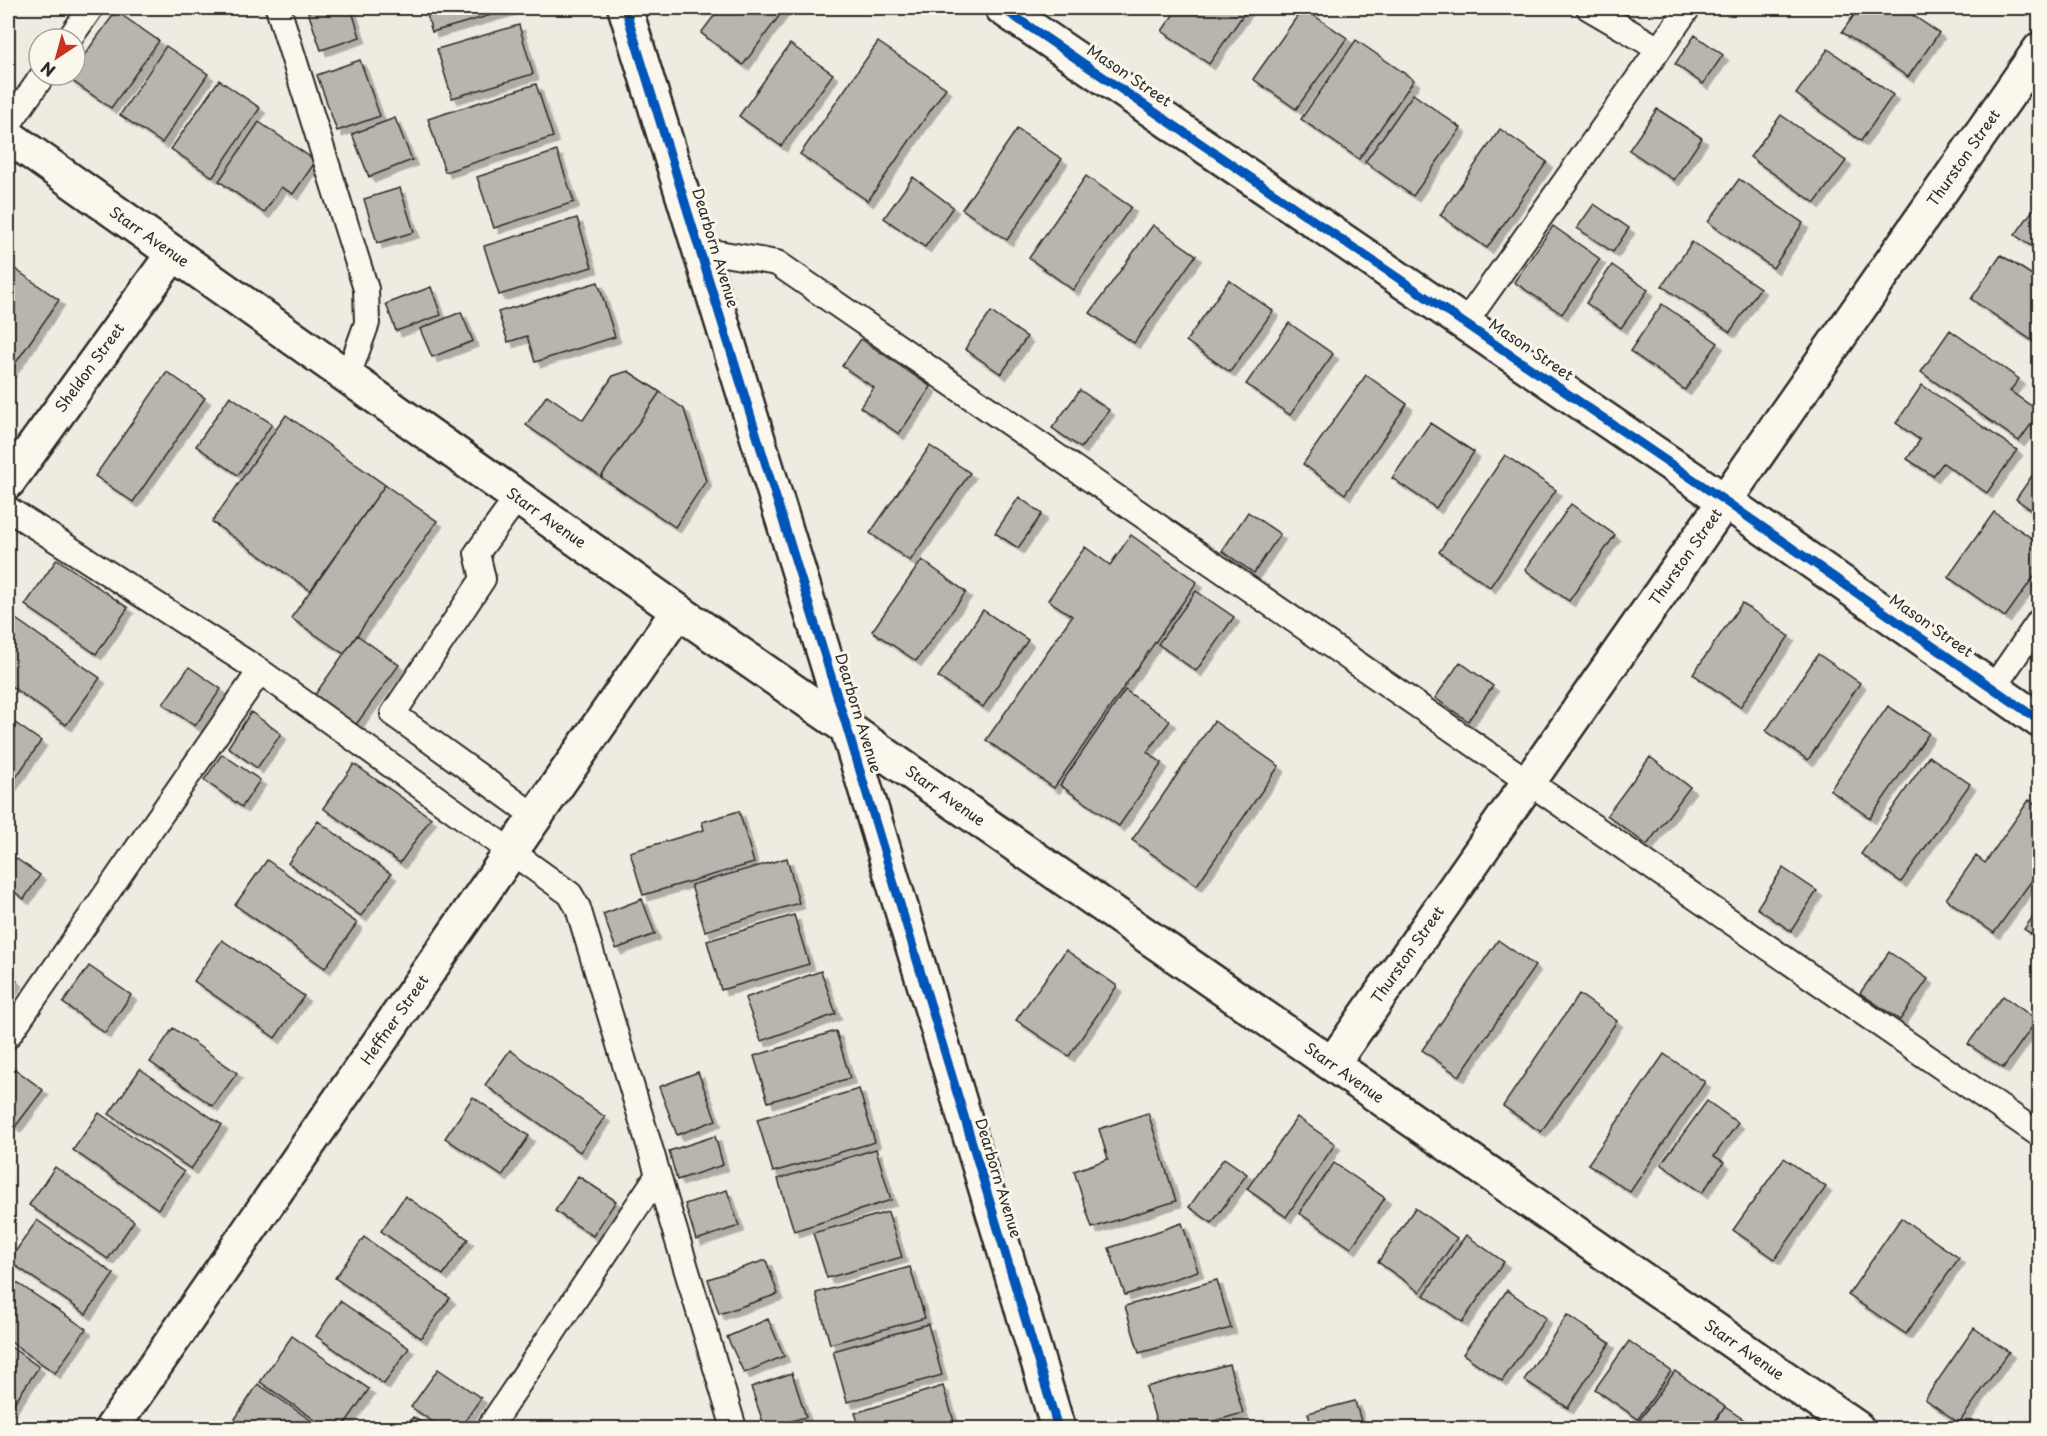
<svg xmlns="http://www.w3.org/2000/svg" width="2047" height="1436" viewBox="0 0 2047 1436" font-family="'Playpen Sans',sans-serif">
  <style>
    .building { fill: #b8b5ae; stroke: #2b2b2b; stroke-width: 1.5; filter: url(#shadow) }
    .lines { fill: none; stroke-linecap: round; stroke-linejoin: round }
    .service-casing { stroke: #2b2b2b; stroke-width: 28 }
    .minor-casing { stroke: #2b2b2b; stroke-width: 38 }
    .tertiary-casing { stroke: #2b2b2b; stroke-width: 38 }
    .secondary-casing { stroke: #2b2b2b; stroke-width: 38 }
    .service { stroke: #fbf7ec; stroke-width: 24 }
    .minor { stroke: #fbf7ec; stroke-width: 33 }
    .tertiary { stroke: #fbf7ec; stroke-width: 33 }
    .secondary { stroke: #fbf7ec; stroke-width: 33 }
    .cycleway-casing { stroke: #fbf7ec; stroke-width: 13 }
    .cycleway { stroke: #0057b8; stroke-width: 9 }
    .labels { text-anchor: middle; stroke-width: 6; stroke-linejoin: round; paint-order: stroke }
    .street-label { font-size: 15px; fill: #2b2b2b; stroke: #fbf7ec }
  </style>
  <defs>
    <filter id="shadow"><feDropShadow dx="5.5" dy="5.5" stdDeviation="0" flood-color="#0004"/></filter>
  </defs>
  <rect width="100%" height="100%" fill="#eeebe0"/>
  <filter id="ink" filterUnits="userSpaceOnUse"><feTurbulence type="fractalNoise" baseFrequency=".0167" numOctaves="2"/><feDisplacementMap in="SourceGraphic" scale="12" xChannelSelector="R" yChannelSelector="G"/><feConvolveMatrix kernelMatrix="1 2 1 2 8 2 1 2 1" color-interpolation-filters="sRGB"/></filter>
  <g filter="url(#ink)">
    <path class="building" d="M324,8H351L360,37L321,50L308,12Z
      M425,8H512V9L432,32Z
      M720,8H785L743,65L701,33Z
      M1178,8H1248L1209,64L1162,31Z
      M1303,8L1347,38L1296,109L1253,79Z
      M1859,8H1902L1939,33L1908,77L1842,32Z
      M116,11L159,41L111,108L68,78L70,75H75V68Z
      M519,25L533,74L452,98L437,49Z
      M1695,35L1723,55L1703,84L1675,64Z
      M1356,40L1414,80L1359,159L1301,119Z
      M878,42L946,88L868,201L800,154Z
      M790,44L833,74L781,146L739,116Z
      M166,46L208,74L162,143L120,115Z
      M1828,49L1893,95L1861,141L1796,94Z
      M360,60L380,116L337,131L317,75Z
      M219,80L260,108L213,177L171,149Z
      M536,84L553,137L445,172L428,119Z
      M1413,94L1461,128L1413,196L1365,162Z
      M1657,109L1702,138L1674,180L1629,150Z
      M1781,115L1846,161L1815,203L1750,157Z
      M395,118L412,160L369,177L352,134Z
      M259,122L316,161L293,194L281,187L264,213L219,181Z
      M1017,129L1062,159L1007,240L962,209Z
      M1500,129L1547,162L1487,248L1440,215Z
      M557,151L574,202L494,228L477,177Z
      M1086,176L1131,207L1073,290L1029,258Z
      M913,177L953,207L925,247L884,218Z
      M1739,179L1803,223L1773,268L1708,222Z
      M400,188L414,232L377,243L364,199Z
      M2040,200V252L2015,235Z
      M1594,204L1629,228L1613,252L1577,228Z
      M577,218L592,267L499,295L484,246Z
      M1153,225L1196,255L1134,343L1090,313Z
      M1553,226L1600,259L1562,314L1514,282Z
      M1692,242L1760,288L1730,332L1662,286Z
      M2001,255L2040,280V346L1971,299Z
      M8,264L59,300L8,374Z
      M1612,265L1648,290L1621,328L1586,303Z
      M1229,280L1273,311L1230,372L1186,341Z
      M598,282L615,337L535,362L527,336L508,342L498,312Z
      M431,287L441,315L396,331L386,304Z
      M1662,304L1718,343L1685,390L1630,351Z
      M461,312L473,341L432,357L420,329Z
      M991,312L1027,337L1001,374L965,349Z
      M1289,323L1333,354L1290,415L1246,384Z
      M1950,330L2019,379L2010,391L2040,412L2019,441L1921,372Z
      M861,339L931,387L899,434L860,407L874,388L842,366Z
      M628,371L660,392L601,477L526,425L547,395L583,420L613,376Z
      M167,372L205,398L133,502L95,476Z
      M1366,375L1407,404L1345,494L1303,464Z
      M1922,385L2017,450L1987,493L1943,463L1933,476L1907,459L1920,440L1896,423Z
      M1080,390L1109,410L1081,448L1052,428Z
      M660,392L684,409L706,481L675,527L601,477Z
      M230,396L272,424L238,475L196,446Z
      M286,415L385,485L311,591L212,522Z
      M1430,423L1474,452L1436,508L1392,478Z
      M930,446L970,473L910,561L870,533Z
      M1505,455L1556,490L1490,587L1439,552Z
      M2038,467L2040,468V516L2016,499Z
      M385,485L437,521L344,654L291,618Z
      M1019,497L1042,514L1018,548L995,533Z
      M1571,504L1615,535L1569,601L1525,570Z
      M1248,512L1280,534L1254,573L1222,551Z
      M1994,512L2040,544V568L2005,617L1948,577Z
      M1131,535L1197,582L1054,788L986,740L1072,616L1048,600L1085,547L1110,565Z
      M57,559L128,608L96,654L25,605Z
      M922,560L966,592L916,661L872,631Z
      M1196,591L1234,617L1196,671L1158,644Z
      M1742,603L1789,636L1740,707L1693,674Z
      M983,610L1028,640L983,707L938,677Z
      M13,617L100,678L66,725L8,684V625Z
      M357,635L399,665L355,726L314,696Z
      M1818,654L1860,683L1808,760L1766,731Z
      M1460,662L1493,686L1468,721L1435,698Z
      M189,667L221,689L195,726L163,704Z
      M1125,690L1170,721L1147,752L1162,763L1119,826L1060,785Z
      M1888,706L1929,733L1870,818L1830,790Z
      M251,712L281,734L257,768L228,747Z
      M8,718L41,741L8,789Z
      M1214,721L1279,766L1197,885L1132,840Z
      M222,754L260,780L242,807L204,780Z
      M1929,756L1970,784L1901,882L1861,854Z
      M1650,757L1690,787L1647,845L1607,815Z
      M354,764L431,818L400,863L323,808Z
      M2029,800L2040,807V869L1994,933L1946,899L1976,856L1985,863Z
      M739,811L754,863L643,895L630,852L704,830L702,822Z
      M318,821L391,874L361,916L288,863Z
      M8,853L40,875L24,899L8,887Z
      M787,858L799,903L705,931L691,885Z
      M267,860L357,923L325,968L235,905Z
      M1783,868L1817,891L1791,931L1757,908Z
      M642,899L655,934L616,949L603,914Z
      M2040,907V940L2024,929Z
      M794,915L809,964L721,990L707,941Z
      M222,940L304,996L275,1038L194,981Z
      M1498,940L1535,966L1459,1076L1422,1050Z
      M1066,950L1117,986L1069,1056L1016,1020Z
      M1889,952L1928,979L1900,1020L1860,993Z
      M89,966L131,995L105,1033L63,1003Z
      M821,971L836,1014L761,1041L745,998Z
      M8,974L17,981L8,995Z
      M1579,994L1617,1021L1541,1132L1503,1106Z
      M2003,996L2037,1020L2003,1068L1968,1044Z
      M173,1028L237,1073L213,1106L150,1062Z
      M836,1031L850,1078L768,1102L754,1056Z
      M510,1050L605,1117L580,1152L485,1085Z
      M1664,1054L1705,1082L1630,1192L1588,1164Z
      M11,1066L43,1090L15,1127L8,1120V1070Z
      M140,1069L222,1125L191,1169L109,1114Z
      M698,1072L716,1120L677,1135L659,1087Z
      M859,1089L875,1142L773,1172L757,1119Z
      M473,1097L529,1136L502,1176L445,1138Z
      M1707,1101L1738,1123L1714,1156L1724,1162L1702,1193L1661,1164Z
      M99,1113L184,1172L158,1209L73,1150Z
      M1148,1113L1176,1201L1092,1228L1074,1171L1108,1159L1099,1129Z
      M1297,1117L1335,1144L1286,1217L1247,1189Z
      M715,1136L723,1165L677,1180L669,1151Z
      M876,1149L891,1200L794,1231L778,1179Z
      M1224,1158L1247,1174L1212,1223L1189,1207Z
      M1784,1158L1826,1187L1775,1259L1733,1230Z
      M1334,1163L1385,1198L1351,1248L1299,1213Z
      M55,1167L134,1221L108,1259L29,1205Z
      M578,1176L616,1201L593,1236L555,1211Z
      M727,1190L739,1226L696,1240L685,1204Z
      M405,1196L468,1239L443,1275L381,1231Z
      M1415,1208L1457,1238L1420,1292L1378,1262Z
      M888,1212L902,1257L827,1278L813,1233Z
      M1901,1218L1959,1258L1906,1334L1848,1295Z
      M37,1220L114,1274L86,1314L9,1261Z
      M1182,1223L1198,1271L1125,1295L1109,1248Z
      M1466,1235L1504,1262L1462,1322L1424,1295Z
      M364,1237L450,1298L421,1338L335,1278Z
      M766,1260L778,1294L719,1314L708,1279Z
      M910,1267L925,1318L830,1344L816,1293Z
      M10,1278L86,1329L55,1373L8,1340V1282Z
      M1217,1280L1231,1328L1139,1353L1125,1306Z
      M1507,1290L1546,1318L1502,1381L1463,1354Z
      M340,1301L409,1348L384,1384L316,1336Z
      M1567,1315L1610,1343L1568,1408L1524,1380Z
      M768,1319L784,1356L744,1373L727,1337Z
      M928,1324L942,1375L847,1402L833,1351Z
      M1974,1328L2009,1352L1959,1423L1925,1399Z
      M292,1336L369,1389L342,1428H327L260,1382Z
      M1629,1341L1671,1371L1638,1419L1595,1389Z
      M8,1345L39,1367L9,1410L8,1409Z
      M1229,1364L1243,1413L1189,1428H1158L1146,1387Z
      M438,1369L481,1398L460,1428H442L411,1407Z
      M1675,1371L1725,1407L1710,1428H1634Z
      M792,1373L806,1417L765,1428L751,1387Z
      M258,1384L322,1428H229Z
      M943,1386L956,1428H860L855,1413Z
      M1355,1401L1363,1428H1312L1308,1413Z
      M1725,1407L1756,1428H1710Z
      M413,1417L430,1428H405Z"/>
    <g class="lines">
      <defs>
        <path id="service" d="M278,8L366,289L367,323L348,376
          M1589,8L1659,49
          M69,39L91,8
          M8,125L43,75
          M700,250L777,263L2040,1135
          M1465,323L1688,8
          M517,498L477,553L483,579L393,714L536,817
          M8,509L260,671L570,894L578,908L734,1428
          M1993,688L2040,620
          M8,1036L260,671
          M489,1428L658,1175"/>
        <path id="minor" d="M1002,8L1725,501L2040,721
          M8,482L173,254
          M847,728L1058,1428
          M1332,1064L2040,49"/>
        <path id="tertiary" d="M625,8L847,728
          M112,1428L678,611"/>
        <path id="secondary" d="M8,136L678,611L1857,1428"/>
      </defs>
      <use href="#service" class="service-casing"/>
      <use href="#minor" class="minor-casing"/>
      <use href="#tertiary" class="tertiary-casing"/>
      <use href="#secondary" class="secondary-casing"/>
      <use href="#service" class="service"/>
      <use href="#minor" class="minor"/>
      <use href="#tertiary" class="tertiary"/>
      <use href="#secondary" class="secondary"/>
      <defs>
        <path id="cycleway" d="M625,8L847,728L1058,1428
          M1002,8L1725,501L2040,721"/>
      </defs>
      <use href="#cycleway" class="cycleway-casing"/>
      <use href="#cycleway" class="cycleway"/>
    </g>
  </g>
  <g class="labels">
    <g class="street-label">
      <text transform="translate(1129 76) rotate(34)" y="5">Mason Street</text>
      <text transform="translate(1964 158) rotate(-55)" y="5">Thurston Street</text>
      <text transform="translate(149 237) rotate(35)" y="5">Starr Avenue</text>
      <text transform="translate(715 248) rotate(73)" y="5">Dearborn Avenue</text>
      <text transform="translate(1531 350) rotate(34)" y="5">Mason Street</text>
      <text transform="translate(90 368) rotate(-54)" y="5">Sheldon Street</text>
      <text transform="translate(546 518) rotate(35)" y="5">Starr Avenue</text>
      <text transform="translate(1686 557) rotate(-55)" y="5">Thurston Street</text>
      <text transform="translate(1931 626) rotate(35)" y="5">Mason Street</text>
      <text transform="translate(858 713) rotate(73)" y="5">Dearborn Avenue</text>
      <text transform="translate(945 796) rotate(35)" y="5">Starr Avenue</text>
      <text transform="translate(1408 955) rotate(-55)" y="5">Thurston Street</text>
      <text transform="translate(395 1020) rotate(-55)" y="5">Heffner Street</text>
      <text transform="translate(1344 1073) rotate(35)" y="5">Starr Avenue</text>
      <text transform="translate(998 1178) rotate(73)" y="5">Dearborn Avenue</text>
      <text transform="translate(1744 1350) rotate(35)" y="5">Starr Avenue</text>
    </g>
  </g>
  <rect width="2047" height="1436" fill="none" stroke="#fbf7ec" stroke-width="30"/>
  <rect x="15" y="15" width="2017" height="1406" fill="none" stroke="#2b2b2b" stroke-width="2" filter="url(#ink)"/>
  <g transform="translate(57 57) rotate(216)"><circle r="28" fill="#fbf7ec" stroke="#a8a59f" stroke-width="1.5"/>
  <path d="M0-4.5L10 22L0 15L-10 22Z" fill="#c8321e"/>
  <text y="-9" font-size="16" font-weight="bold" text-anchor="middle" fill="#2b2b2b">N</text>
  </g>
</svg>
